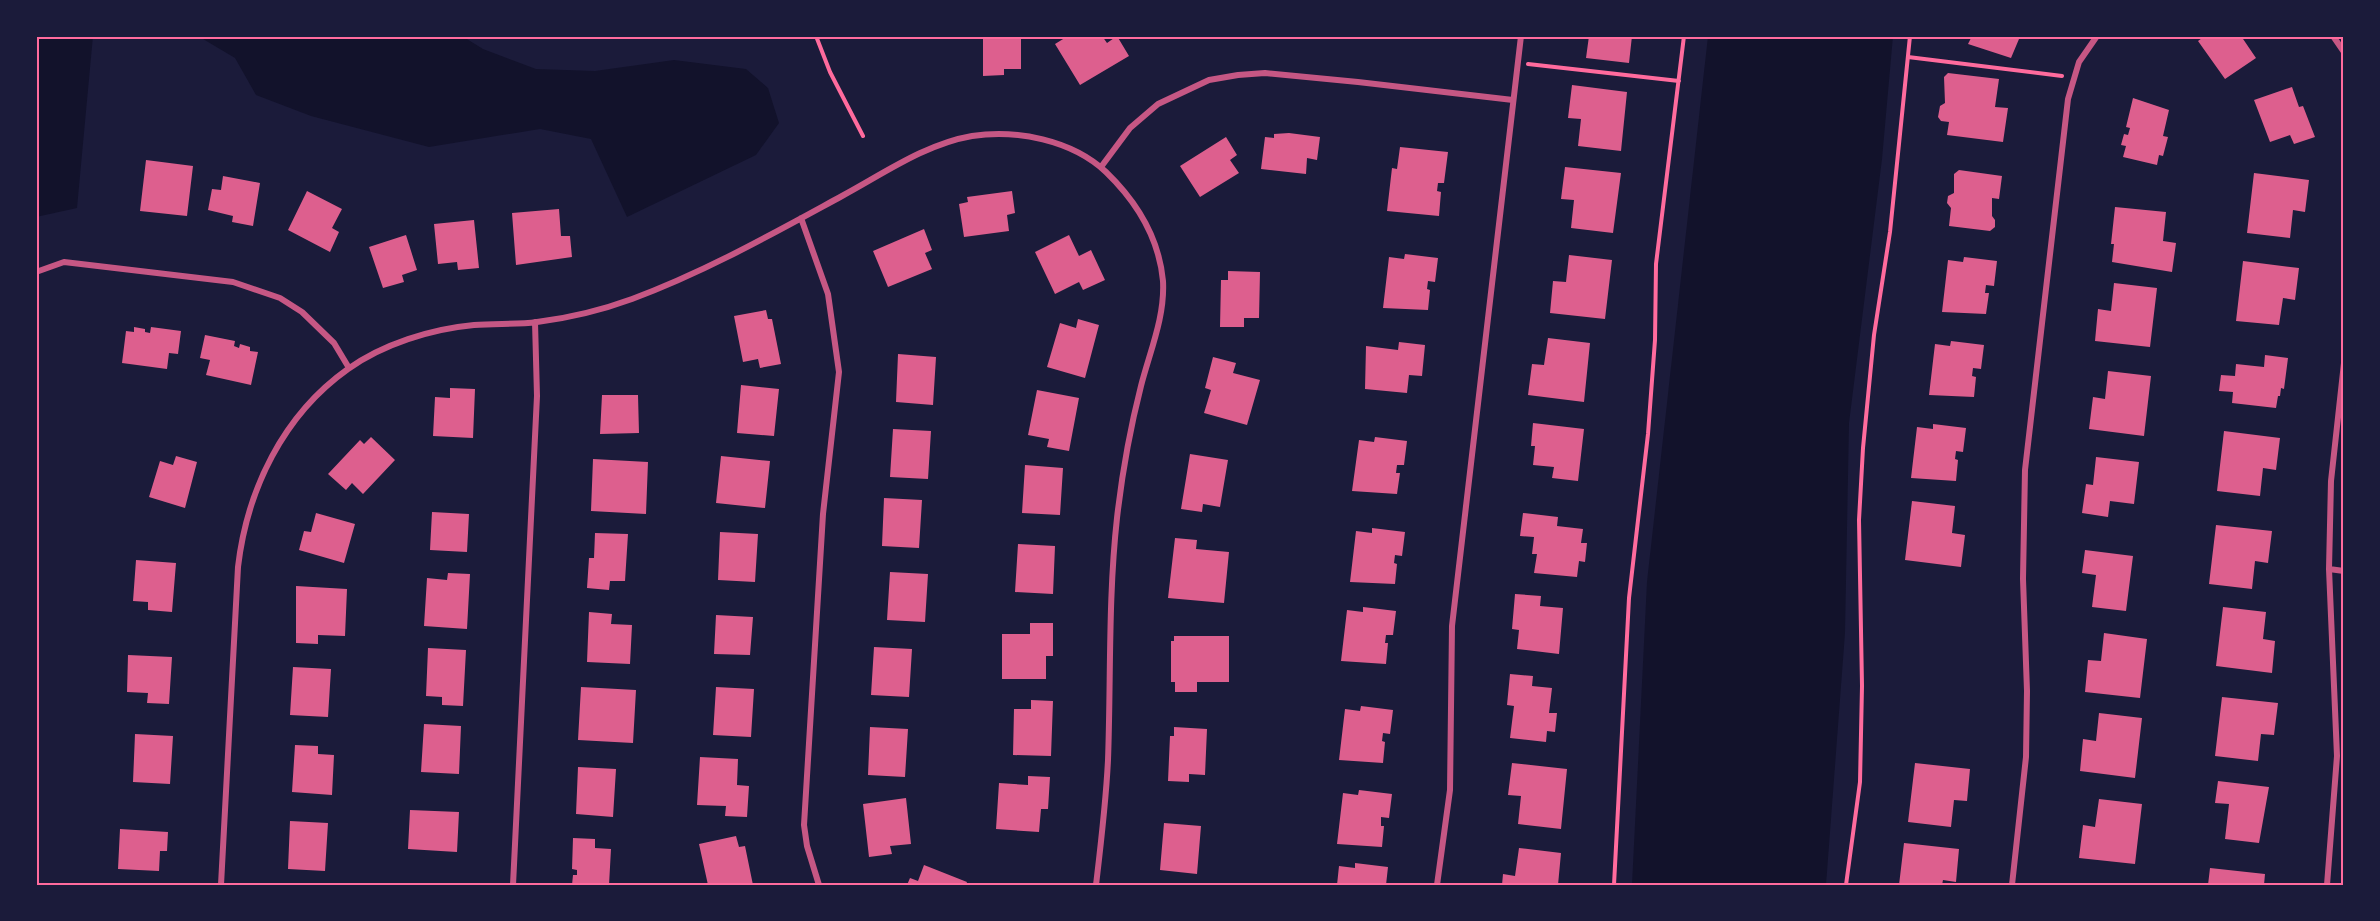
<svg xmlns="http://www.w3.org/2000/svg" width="2380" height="921" viewBox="0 0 2380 921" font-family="'IBM Plex Serif',serif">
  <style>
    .water { fill: #12122b }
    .building { fill: #dd5f8e }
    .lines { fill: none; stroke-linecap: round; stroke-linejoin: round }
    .path { stroke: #ff6b9d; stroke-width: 4 }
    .minor { stroke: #c65784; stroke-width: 6 }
    .neatline { fill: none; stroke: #ff6b9d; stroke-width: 2 }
  </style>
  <rect width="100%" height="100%" fill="#1b1b3a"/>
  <path class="water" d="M36,36H93L77,208L36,217Z
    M198,36H462L483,49L536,69L595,71L674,60L746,69L768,88L779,123L756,155L627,217L591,139L540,129L429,147L311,116L256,95L235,58Z
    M1708,36H1893L1882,159L1849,423L1845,633L1826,885H1632L1647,582Z"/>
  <path class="building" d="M983,36H1021V69H1004V75L983,76Z
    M1068,36H1102L1107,43L1117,36L1129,56L1080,85L1055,44Z
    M1589,36H1632L1629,63L1586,58Z
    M1972,36H2016L2019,39L2011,58L1968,44Z
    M2205,36H2241L2256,58L2225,79L2198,41Z
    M1948,73L1999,79L1995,107L2008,108L2003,142L1947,135L1949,122L1941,121L1938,117L1940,106L1945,103L1944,77Z
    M1572,85L1627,92L1621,151L1578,146L1581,119L1568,118Z
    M2292,87L2299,107L2303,106L2315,137L2294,144L2290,135L2270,142L2254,100Z
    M2133,98L2169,110L2163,136L2168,137L2163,156L2159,155L2157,165L2123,157L2126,146L2121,145L2124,134L2128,135L2130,128L2126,127Z
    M1289,133L1320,137L1317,160L1307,158L1306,174L1261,169L1265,137L1274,138V134Z
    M1226,137L1237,155L1230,160L1239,173L1200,197L1180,166Z
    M1400,147L1448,152L1444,183H1438L1437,191L1441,192L1439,216L1387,211L1392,168L1397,169Z
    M146,160L193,166L187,216L140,211Z
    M1565,167L1621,173L1613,233L1571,228L1574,200L1561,199Z
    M1959,170L2002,176L1999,199L1992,198V216L1995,220V227L1990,231L1949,226L1951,208L1947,203L1948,196L1954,193V174Z
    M2254,173L2309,180L2305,212L2293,210L2290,238L2247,233Z
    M223,176L260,183L253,226L232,222L233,216L208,210L212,189L221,190Z
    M307,191L342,209L332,228L339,232L330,252L288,230Z
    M1012,191L1015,213L1007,215L1009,231L964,237L959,204L968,202L967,197Z
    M2115,207L2166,212L2163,241L2176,243L2172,272L2112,262L2114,244H2111Z
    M559,209L561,236H570L572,257L516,265L512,213Z
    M474,220L479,268L458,270L457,262L438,264L434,224Z
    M924,229L932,250L925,253L932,269L888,287L873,251Z
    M406,235L417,270L402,275L404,282L383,288L369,247Z
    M1069,235L1079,256L1091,250L1105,280L1083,290L1079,282L1055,294L1035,252Z
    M1405,254L1438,258L1435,282L1428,281L1427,289L1430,290L1428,310L1383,308L1389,257L1404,259Z
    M1569,255L1612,260L1605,319L1550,313L1553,281L1566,282Z
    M1964,257L1997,261L1994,286L1986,285L1985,293H1989L1986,314L1942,312L1948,260L1963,262Z
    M2243,261L2299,268L2295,300L2283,298L2279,325L2236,321Z
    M1228,271L1260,272L1259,318H1244V327H1220L1221,280H1228Z
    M2114,283L2157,288L2150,347L2095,341L2098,309L2111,311Z
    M766,310L768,319H772L781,364L760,368L758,359L743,362L734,316Z
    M1078,319L1099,325L1085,378L1047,367L1060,323L1076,328Z
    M134,327L145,329V332L150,333L151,327L181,331L178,354L169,353L167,369L122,363L126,331L134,332Z
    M205,335L235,341L234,346L239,348L240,344L250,347V351L258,352L251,385L206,375L210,360L200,358Z
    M1548,338L1590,343L1584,402L1528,395L1532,364L1544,365Z
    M1951,341L1984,345L1981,369L1973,368L1972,376L1976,377L1974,397L1929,395L1935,344L1950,346Z
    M1399,342L1425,345L1422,376L1409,375L1407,393L1365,389L1366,346L1398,350Z
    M898,354L936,357L933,405L896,402Z
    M2265,355L2288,358L2284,389L2281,388L2280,396H2278L2276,408L2232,403L2233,392L2219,391L2221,375L2235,376L2236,364L2264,367Z
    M1213,357L1236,363L1233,373L1260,380L1247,425L1204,413L1211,390L1205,388Z
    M2108,371L2151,376L2144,436L2089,429L2093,397L2105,399Z
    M741,385L779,389L774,436L737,433Z
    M450,388L475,389L473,438L433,436L435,397L450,398Z
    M1037,390L1079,398L1069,451L1047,447L1049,439L1028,435Z
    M602,395H638L639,433L600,434Z
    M1533,423L1584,429L1578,481L1552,478L1554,467L1533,465L1535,446H1531Z
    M1933,424L1966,428L1963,452L1956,451L1955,459L1958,460L1956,481L1911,478L1917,427L1933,429Z
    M893,429L931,431L928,479L890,477Z
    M2224,431L2280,438L2276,470L2263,468L2260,496L2217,491Z
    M371,437L395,460L363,494L352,483L346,490L328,474L360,440L364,444Z
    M1375,437L1407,441L1404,465H1397L1396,473H1400L1397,494L1352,491L1359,440L1374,442Z
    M1190,454L1228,460L1220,507L1203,504L1202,512L1181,509Z
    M176,456L197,462L185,508L149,497L160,461L173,465Z
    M721,456L770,461L765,508L716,503Z
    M2096,457L2139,462L2134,504L2110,501L2108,517L2082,513L2086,484L2093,485Z
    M593,459L648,462L646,514L591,511Z
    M1025,465L1063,468L1060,515L1022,513Z
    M884,498L922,500L919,548L882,546Z
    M1912,501L1955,506L1952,533L1965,535L1961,567L1905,560Z
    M432,512L469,514L467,552L430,550Z
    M316,513L355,524L344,563L299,550L304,531L311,532Z
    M1523,513L1558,517L1557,526L1583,529L1581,543H1587L1585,562L1579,561L1577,577L1534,573L1537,554H1532L1534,537L1520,536Z
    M2216,525L2272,531L2268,563L2255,561L2252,589L2209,584Z
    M1372,528L1405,532L1402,556L1395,555L1394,563L1397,564L1395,584L1350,582L1356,531L1372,533Z
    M720,532L758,534L755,582L718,580Z
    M595,533L628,534L625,581H610L609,590L587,588L589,558H594Z
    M1175,538L1197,540L1196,549L1229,552L1224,603L1168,598Z
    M1018,544L1055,546L1053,594L1015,592Z
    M2085,550L2133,556L2126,611L2092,607L2096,575L2082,573Z
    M136,560L176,563L172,612L148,610V602L133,601Z
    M890,572L928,574L925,622L887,620Z
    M448,573L470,574L467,629L424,626L427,578L447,580Z
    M296,586L347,589L345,636L318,635V644L296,643Z
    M1515,594L1541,596L1540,606L1563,608L1559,654L1517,649L1519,630L1512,629Z
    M1363,607L1396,611L1393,635H1386L1385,643H1388L1386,664L1341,661L1347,610L1363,612Z
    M2223,607L2266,612L2263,639L2275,641L2272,673L2216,666Z
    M589,612L612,614L611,624L632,625L630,664L587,662Z
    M716,615L753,617L750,655L714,654Z
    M1030,623H1053V656H1046V679H1002V634H1030Z
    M2104,633L2147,639L2140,698L2085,692L2088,660L2101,661Z
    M1174,636H1229V682H1197V692H1175V682H1171V641H1174Z
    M874,647L912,649L909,697L871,695Z
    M428,648L466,650L463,706L442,705V697L426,696Z
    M128,655L172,657L169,704L147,703L148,693L127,692Z
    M293,667L331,669L328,717L290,715Z
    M1510,674L1533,676L1532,686L1552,688L1549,713H1557L1555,732L1547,731L1546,742L1510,738L1514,706L1507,705Z
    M581,687L636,690L633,743L578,740Z
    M716,687L754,689L751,737L713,735Z
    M2222,697L2278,703L2274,735L2261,734L2258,761L2215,756Z
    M1031,700L1053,701L1051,756L1013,755L1014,709H1031Z
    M1361,706L1393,710L1390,734L1383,733L1382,741L1385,742L1383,763L1339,760L1345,709L1360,711Z
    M2099,713L2142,718L2135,778L2080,771L2083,739L2096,741Z
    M424,724L461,726L459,774L421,772Z
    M870,727L908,729L905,777L868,775Z
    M1174,727L1207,729L1205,775L1189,774V782L1168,781L1170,736H1174Z
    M135,734L173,736L170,784L133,782Z
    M295,745L318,746V754L334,755L332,795L292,792Z
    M700,757L738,759L737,785L749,786L747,817L725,816L726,806L697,805Z
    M1512,763L1567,769L1561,829L1518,824L1521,796L1508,795Z
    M1915,763L1970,769L1967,801L1954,800L1951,827L1908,822Z
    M578,767L616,769L613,817L576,814Z
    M1028,776L1050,777L1048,809H1041L1039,832L996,829L999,783L1028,785Z
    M2218,781L2269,787L2259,843L2225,839L2229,804L2215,803Z
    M1359,790L1392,794L1389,818L1381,817V826H1384L1382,847L1337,844L1343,793L1358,795Z
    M906,798L911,844L890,846L892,854L869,857L863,804Z
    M2099,799L2142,804L2135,864L2079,858L2083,825L2095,827Z
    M410,810L459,812L457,852L408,849Z
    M290,821L328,823L325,871L288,869Z
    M1164,823L1201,826L1197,874L1160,870Z
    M120,829L168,832L167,851H160L159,871L118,869Z
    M736,836L739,847L745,846L753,885H708L699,844Z
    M573,838L595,839V848L611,849L609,885H572L573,875H577V870L572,869Z
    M1904,843L1959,849L1956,882L1943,880L1942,885H1899Z
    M1519,848L1561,853L1558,885H1502L1503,874L1515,876Z
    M1355,863L1388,867L1386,885H1337L1339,866L1355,868Z
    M924,865L967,882L966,885H907L910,878L918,881Z
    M2210,868L2265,874L2264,885H2208Z"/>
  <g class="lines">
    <path class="path" d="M816,36L830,72L863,136
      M1908,57L2062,76
      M1528,64L1679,81
      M1614,885L1629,598L1648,434L1655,340L1656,264L1684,36
      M1846,885L1860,782L1862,686L1859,520L1863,448L1874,335L1890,232L1910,36"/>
    <path class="minor" d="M2333,36L2344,52
      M1101,167L1130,128L1158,104L1209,80L1238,75L1265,73L1358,82L1513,100
      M801,218L828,294L839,372L823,514L804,825L807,846L819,885
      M36,272L64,262L233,282L280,298L302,312L334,343L349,368
      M2329,569L2344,571
      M221,885L238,567C247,490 283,415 348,369C383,344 431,329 474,325C495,323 516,325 537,322C569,318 602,310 632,299C705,272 774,233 842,196C883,174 925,144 972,136C1016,129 1072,140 1106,172C1136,201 1159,238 1163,281C1165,317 1150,351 1141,386C1130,429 1122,474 1117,518C1108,599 1111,679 1108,760C1106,802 1101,843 1096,885
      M513,885L537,396L535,322
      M1437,885L1450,790L1452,626L1521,36
      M2012,885L2026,757L2027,691L2023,579L2025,470L2068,99L2079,62L2097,36
      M2327,885L2337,756L2329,569L2331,481L2344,363"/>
  </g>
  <rect width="2380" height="921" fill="none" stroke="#1b1b3a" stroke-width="75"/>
  <rect x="38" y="38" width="2304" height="846" class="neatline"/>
</svg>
